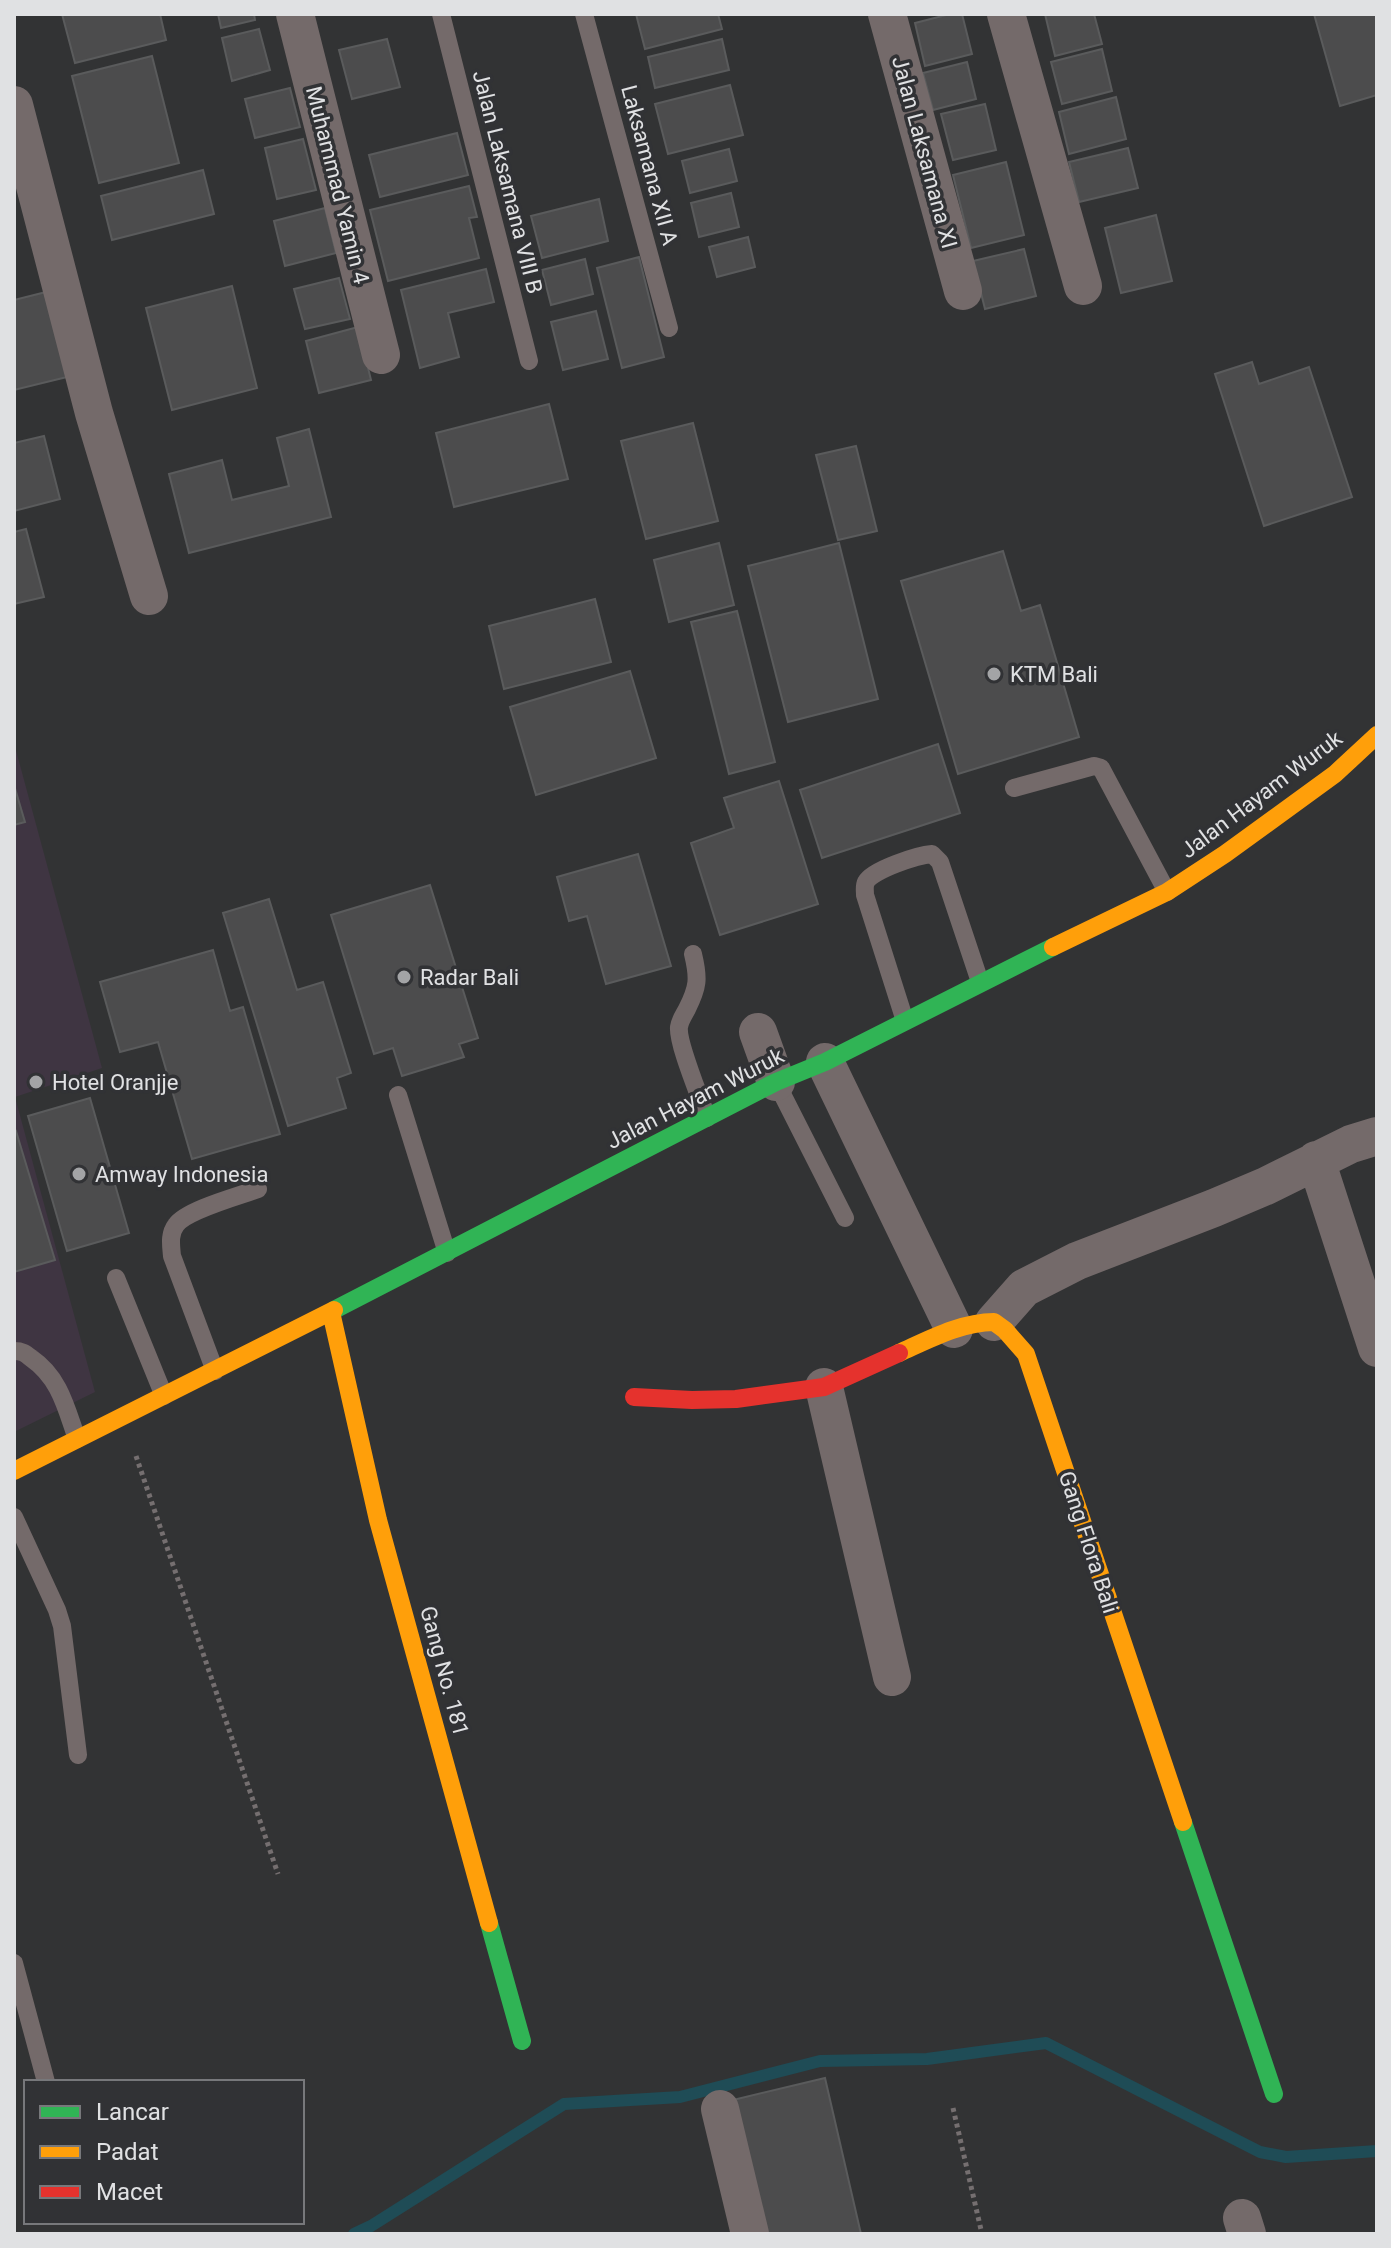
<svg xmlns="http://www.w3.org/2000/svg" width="1391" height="2248" viewBox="0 0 1391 2248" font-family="Roboto,sans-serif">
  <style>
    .commercial { fill: #3f3542 }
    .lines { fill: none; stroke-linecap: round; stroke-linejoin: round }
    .stream { stroke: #1f4c56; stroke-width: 12 }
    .building { fill: #4c4c4d; stroke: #5a5b5c; stroke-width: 2 }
    .path { stroke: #756f70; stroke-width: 5; stroke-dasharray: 4 4; stroke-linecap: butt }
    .lane { stroke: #746a6a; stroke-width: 18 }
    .street { stroke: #746a6a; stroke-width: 38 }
    .fast { stroke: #30b455; stroke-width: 18 }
    .slow { stroke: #ff9f0a; stroke-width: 18 }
    .jam { stroke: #e5322d; stroke-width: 18 }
    .poi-dot { fill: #a3a4a6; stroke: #313235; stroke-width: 3 }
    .labels { text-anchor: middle; stroke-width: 7; stroke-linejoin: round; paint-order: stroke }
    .street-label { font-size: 22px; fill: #e0e1e3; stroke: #313235 }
    .poi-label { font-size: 22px; fill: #e0e1e3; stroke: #313235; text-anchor: start }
  </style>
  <rect width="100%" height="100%" fill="#323334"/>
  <path class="commercial" d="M14,743L102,1068L15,1097L95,1392L14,1432Z"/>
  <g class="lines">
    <path class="stream" d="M354,2234L371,2226L564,2104L680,2097L820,2061L927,2059L1046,2043L1260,2152L1286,2157L1377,2151"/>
  </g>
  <path class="building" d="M62,14H160L166,40L75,63Z
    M218,14H254L255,20L221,28Z
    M636,14H718L722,29L645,49Z
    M950,14H962L972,54L925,66L915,23Z
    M1045,14H1094L1102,44L1055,56Z
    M1314,14H1377V95L1340,106Z
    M259,29L270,70L232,81L222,38Z
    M387,39L400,87L352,99L339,50Z
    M722,39L729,70L655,88L648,57Z
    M1102,49L1112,91L1062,104L1051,62Z
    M152,56L179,163L99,183L72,76Z
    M967,62L976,99L933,110L923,73Z
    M730,85L743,135L668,154L655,104Z
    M290,88L300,127L255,138L245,99Z
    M1116,97L1126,139L1069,154L1059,112Z
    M985,104L996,150L953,160L941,114Z
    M457,133L468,175L380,197L369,155Z
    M303,139L316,190L277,199L265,148Z
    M1128,148L1138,188L1079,202L1069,162Z
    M729,149L737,181L690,193L682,161Z
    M1006,162L1024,235L971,248L953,175Z
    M203,170L214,214L112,240L101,196Z
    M469,186L477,217L469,218L479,258L388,281L370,210Z
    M731,193L739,227L699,237L691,203Z
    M599,199L608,241L542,258L531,216Z
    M325,208L336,253L285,266L274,221Z
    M1156,215L1172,281L1121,293L1105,228Z
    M748,237L755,267L717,277L709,247Z
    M1024,249L1036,296L985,309L973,261Z
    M639,257L664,357L622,368L597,268Z
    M585,259L593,294L551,305L542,270Z
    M486,269L494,302L448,313L459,357L420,368L401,290Z
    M339,278L350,319L305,329L294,289Z
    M232,286L257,388L172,410L146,308Z
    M46,292L67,377L14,390V300Z
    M596,311L608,359L563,370L551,322Z
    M358,327L371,380L319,393L306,341Z
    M1252,362L1259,384L1309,367L1352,497L1264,526L1215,374Z
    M549,404L568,479L454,507L436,433Z
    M693,423L718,521L646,539L621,441Z
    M309,429L331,517L189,553L169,474L222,460L232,500L289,486L277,438Z
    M44,436L60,499L14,511V443Z
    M856,446L877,531L838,540L816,455Z
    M26,529L44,597L14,604V532Z
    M719,543L734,605L669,622L654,560Z
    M839,543L878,699L788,722L748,566Z
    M1003,551L1021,611L1040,605L1079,737L958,774L901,581Z
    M595,599L611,662L504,689L489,626Z
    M737,611L775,762L729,774L691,622Z
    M630,671L656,758L536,795L510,707Z
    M938,744L960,813L822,858L800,790Z
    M779,781L818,904L720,935L691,843L734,828L724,798Z
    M14,785L25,822L14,825Z
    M638,854L671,966L606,984L587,916L569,921L557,877Z
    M430,885L478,1038L459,1044L464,1057L402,1076L393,1048L374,1054L331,915Z
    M269,899L297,990L323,982L351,1073L337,1078L346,1108L288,1126L223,913Z
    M213,950L230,1011L243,1007L280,1134L192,1159L158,1042L120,1052L100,982Z
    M90,1098L129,1233L67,1251L28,1116Z
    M16,1131L55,1260L14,1272V1132Z
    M825,2078L861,2234H764L733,2100Z"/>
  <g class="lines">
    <path class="path" d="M136,1456L278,1874
      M953,2108L982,2234"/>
    <path class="lane" d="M441,14L529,361
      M584,14L669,328
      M1014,788L1094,766L1101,768L1167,892
      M693,954C699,979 698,987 687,1009C684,1015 680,1020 679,1027C677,1043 701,1099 707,1118
      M905,1021L865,895C865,891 864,886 866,882C872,870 918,855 932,854L940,862L980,982
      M776,1082L845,1218
      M398,1095L447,1253
      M116,1278L164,1396
      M14,1351C22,1351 25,1353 31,1358C60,1378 66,1408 77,1439
      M215,1371L172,1256C171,1245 169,1234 176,1225C186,1210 239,1196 258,1189
      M14,1517L57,1610L62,1626L78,1755
      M14,1963L46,2082"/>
    <path class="street" d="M295,14L381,355
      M887,14L963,291
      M1006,14L1083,286
      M14,105L94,413L149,596
      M758,1032L776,1082
      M825,1062L954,1329
      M1316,1160L1377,1348
      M994,1322L1024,1288L1077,1261L1214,1208L1266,1186L1351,1144L1377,1136
      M824,1387L892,1677
      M720,2109L750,2234
      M1242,2218L1247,2234"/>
    <path class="fast" d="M334,1310L776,1082L825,1062L1053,947
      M1183,1822L1274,2094
      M489,1923L522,2041"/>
    <path class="slow" d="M1053,947L1167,892L1225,854L1335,774L1377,735
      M331,1312L378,1520L489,1923
      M899,1353C928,1340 961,1322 994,1322L1005,1330L1026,1354L1183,1822
      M14,1471L334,1310"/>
    <path class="jam" d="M634,1397L692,1400L736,1399L824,1387L899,1353"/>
  </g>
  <g class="poi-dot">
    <circle cx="994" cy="674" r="8"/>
    <circle cx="404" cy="977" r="8"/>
    <circle cx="36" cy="1082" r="8"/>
    <circle cx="79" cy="1174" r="8"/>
  </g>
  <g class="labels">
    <g class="street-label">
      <text transform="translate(925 152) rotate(75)" y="8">Jalan Laksamana XI</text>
      <text transform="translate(650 165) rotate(75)" y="8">Laksamana XII A</text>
      <text transform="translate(508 182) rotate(76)" y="8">Jalan Laksamana VIII B</text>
      <text transform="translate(338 185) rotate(76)" y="8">Muhammad Yamin 4</text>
      <text transform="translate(1261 794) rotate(-37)" y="8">Jalan Hayam Wuruk</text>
      <text transform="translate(695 1098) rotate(-27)" y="8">Jalan Hayam Wuruk</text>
      <text transform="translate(1089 1542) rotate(72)" y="8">Gang Flora Bali</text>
      <text transform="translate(445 1671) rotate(75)" y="8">Gang No. 181</text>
    </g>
    <g class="poi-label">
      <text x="1010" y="682">KTM Bali</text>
      <text x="420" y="985">Radar Bali</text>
      <text x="52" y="1090">Hotel Oranjje</text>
      <text x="95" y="1182">Amway Indonesia</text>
    </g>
  </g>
  <rect width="1391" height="2248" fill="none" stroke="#e0e1e3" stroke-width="32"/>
  <rect x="24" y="2080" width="280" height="144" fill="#313235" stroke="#77787b" stroke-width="2"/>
  <rect x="40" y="2106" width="40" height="12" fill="#30b455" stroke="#77787b" stroke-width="2"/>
  <text x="96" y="2120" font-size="24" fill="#e0e1e3">Lancar</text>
  <rect x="40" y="2146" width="40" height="12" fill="#ff9f0a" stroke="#77787b" stroke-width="2"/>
  <text x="96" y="2160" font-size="24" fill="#e0e1e3">Padat</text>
  <rect x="40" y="2186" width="40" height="12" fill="#e5322d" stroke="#77787b" stroke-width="2"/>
  <text x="96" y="2200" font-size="24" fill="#e0e1e3">Macet</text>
</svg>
